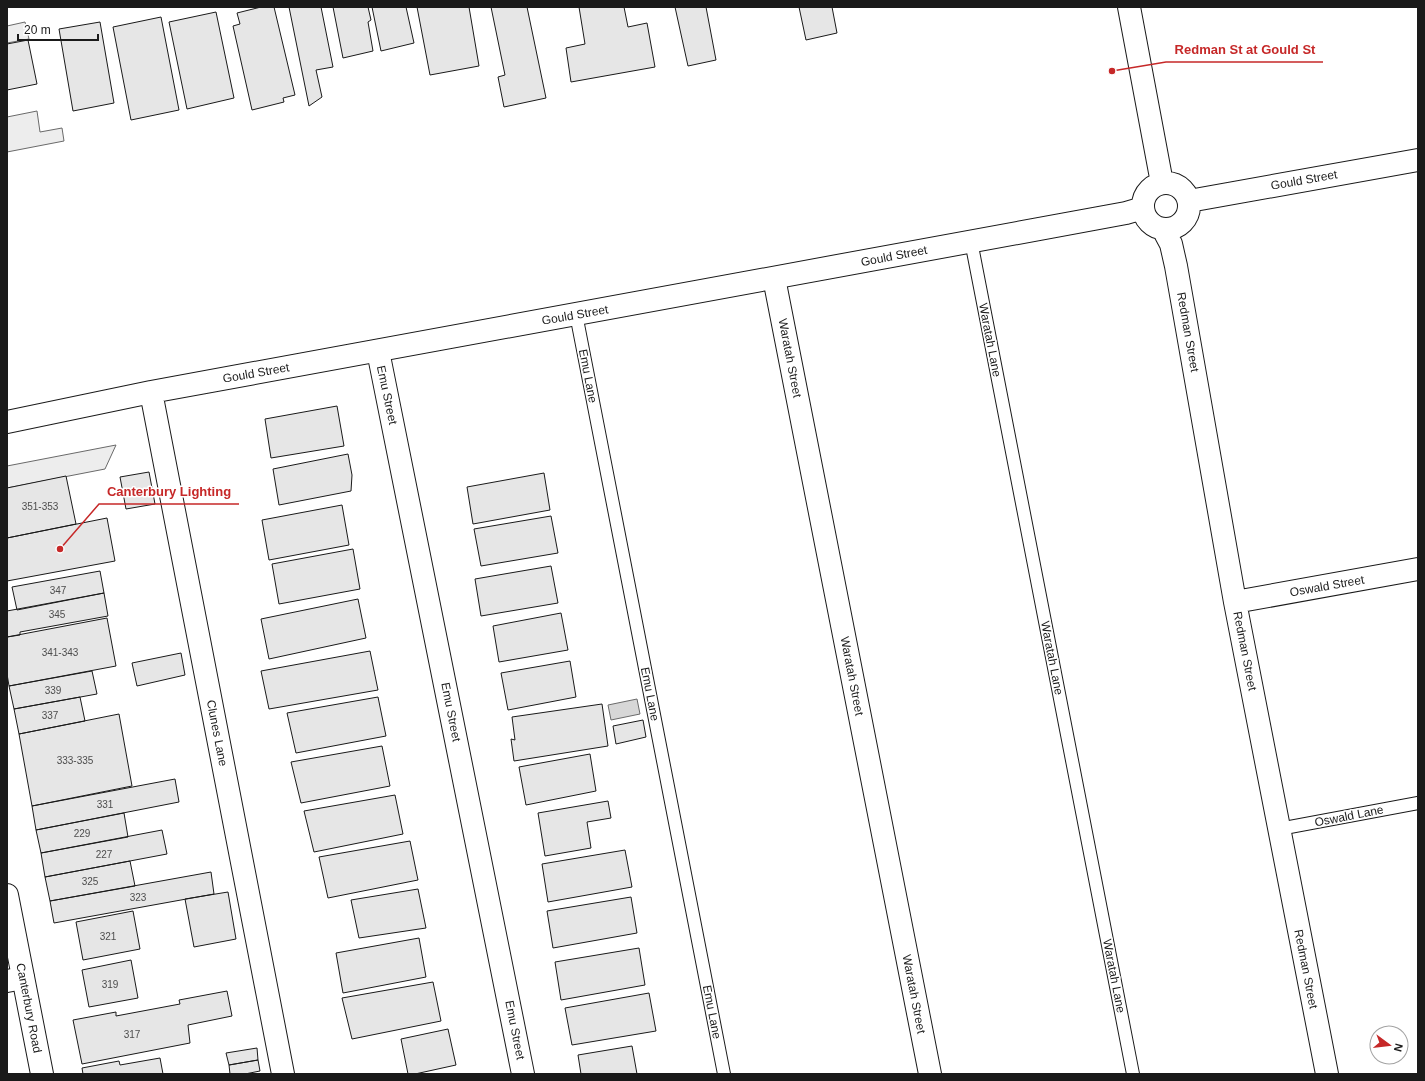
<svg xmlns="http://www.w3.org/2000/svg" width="1425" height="1081" viewBox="0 0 1425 1081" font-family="Helvetica,sans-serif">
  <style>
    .built { fill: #ededed; stroke: #6a6a6a }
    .water { fill: #d7d7d7; stroke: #6a6a6a }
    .building { fill: #e6e6e6; stroke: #1a1a1a }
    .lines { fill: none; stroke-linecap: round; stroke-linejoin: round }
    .service-casing { stroke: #1a1a1a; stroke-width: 14 }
    .minor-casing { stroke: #1a1a1a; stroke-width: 24 }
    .trunk-casing { stroke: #1a1a1a; stroke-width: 24 }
    .service { stroke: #fff; stroke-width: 12 }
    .minor { stroke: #fff; stroke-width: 22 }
    .trunk { stroke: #fff; stroke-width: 22 }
    .labels { text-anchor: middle; stroke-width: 3; stroke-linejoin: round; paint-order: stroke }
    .number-label { font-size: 10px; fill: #4d4d4d }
    .street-label { font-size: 12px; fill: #1a1a1a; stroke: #fff }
    .leader { fill: none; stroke: #c62828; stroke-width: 1.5 }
    .callout-dot { fill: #c62828; stroke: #fff; stroke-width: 1.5 }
    .callout-label { font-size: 13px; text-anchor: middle; font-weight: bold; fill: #c62828; stroke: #fff; stroke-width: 3; stroke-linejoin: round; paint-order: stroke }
  </style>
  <rect width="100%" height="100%" fill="#fff"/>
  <path class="built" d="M25,22L29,39L7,43V26Z
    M37,111L40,132L62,128L64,141L7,152V117Z
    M116,445L105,469L7,488V466Z"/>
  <path class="water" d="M637,699L640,714L611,720L608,705Z"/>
  <path class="building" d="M261,7H274L295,95L283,98L284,102L252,110L233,26L240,24L237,13Z
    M289,7H321L333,67L316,70L322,97L309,106Z
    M333,7H368L371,20L368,22L373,51L343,58Z
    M372,7H406L414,43L381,51Z
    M417,7H469L479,66L430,75Z
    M491,7H527L546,98L504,107L498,77L505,75Z
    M579,7H624L628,27L647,23L655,67L571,82L566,48L585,44Z
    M675,7H706L716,60L688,66Z
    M799,7H832L837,33L806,40Z
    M216,12L234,98L187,109L169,22Z
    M161,17L179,110L131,120L113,27Z
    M100,22L114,103L73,111L59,29Z
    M28,40L37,84L7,90V44Z
    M337,406L344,446L271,458L265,419Z
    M348,454L352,475L351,491L279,505L273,469Z
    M149,472L155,504L126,509L120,477Z
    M544,473L550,510L473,524L467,487Z
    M66,476L76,524L7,538V488Z
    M342,505L349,545L269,560L262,520Z
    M551,516L558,553L481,566L474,529Z
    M107,518L115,561L7,581V538Z
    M353,549L360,589L279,604L272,564Z
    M551,566L558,603L481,616L475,579Z
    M100,571L104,593L17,610L12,587Z
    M104,593L108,616L20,632V635L7,637V611Z
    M358,599L366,638L269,659L261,619Z
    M561,613L568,650L499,662L493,626Z
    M107,618L116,666L9,686L7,674V637Z
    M370,651L378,690L269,709L261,671Z
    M181,653L185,675L137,686L132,663Z
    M570,661L576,697L508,710L501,673Z
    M92,671L97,694L14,709L9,686Z
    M80,697L85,721L19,734L14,709Z
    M378,697L386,736L296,753L287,713Z
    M602,704L608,746L514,761L511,739L515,740L512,717Z
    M119,714L132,786L32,806L19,734Z
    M643,720L646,737L616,744L613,726Z
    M382,746L390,786L301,803L291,762Z
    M590,754L596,791L526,805L519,767Z
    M175,779L179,802L36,830L32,806Z
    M395,795L403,834L314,852L304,811Z
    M608,801L611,818L587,822L591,848L545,856L538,813Z
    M124,813L128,837L41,853L36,830Z
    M162,830L167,854L45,877L41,853Z
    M410,841L418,880L328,898L319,857Z
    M625,850L632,887L548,902L542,864Z
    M130,861L135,886L50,901L45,877Z
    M211,872L214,894L54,923L50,901Z
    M418,889L426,928L359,938L351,900Z
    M228,892L236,939L194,947L185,899Z
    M631,897L637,933L553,948L547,911Z
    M133,911L140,949L83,960L76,922Z
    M419,938L426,977L343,993L336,953Z
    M639,948L645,985L561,1000L555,962Z
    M131,960L138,998L89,1007L82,970Z
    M433,982L441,1021L352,1039L342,998Z
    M227,991L232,1016L188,1025L190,1043L82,1064L73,1020L116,1012V1016L180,1004L179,1000Z
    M649,993L656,1031L572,1045L565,1008Z
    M448,1029L456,1065L415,1074H408L401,1039Z
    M632,1046L637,1074H581L578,1055Z
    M257,1048L258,1060L229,1065L226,1053Z
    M160,1058L163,1074H83L82,1068L119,1061L120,1065Z
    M258,1060L260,1071L245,1074H230L229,1065Z"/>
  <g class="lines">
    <defs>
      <path id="service" d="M971,241L1133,1074
        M576,314L724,1074
        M1279,829L1418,803"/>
      <path id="minor" d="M1129,7L1162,183
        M1143 206a23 23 0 1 1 46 0a23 23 0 1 1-46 0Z
        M1189,201L1418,160
        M1163,229L1171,244L1176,266L1235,602L1327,1074
        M774,278L930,1074
        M378,351L523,1074
        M151,392L283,1074
        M7,422L151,392L1126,213L1143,208
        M1235,602L1418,569
        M7,981L23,978"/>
      <path id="trunk" d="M7,895L42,1074"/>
    </defs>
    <use href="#service" class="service-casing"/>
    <use href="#minor" class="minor-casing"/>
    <use href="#trunk" class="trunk-casing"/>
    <use href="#service" class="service"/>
    <use href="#minor" class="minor"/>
    <use href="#trunk" class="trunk"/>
  </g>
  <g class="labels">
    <g class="number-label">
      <text x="40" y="510">351-353</text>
      <text x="58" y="594">347</text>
      <text x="57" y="618">345</text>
      <text x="60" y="656">341-343</text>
      <text x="53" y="694">339</text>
      <text x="50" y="719">337</text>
      <text x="75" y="764">333-335</text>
      <text x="105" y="808">331</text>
      <text x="82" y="837">229</text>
      <text x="104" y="858">227</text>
      <text x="90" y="885">325</text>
      <text x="138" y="901">323</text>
      <text x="108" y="940">321</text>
      <text x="110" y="988">319</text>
      <text x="132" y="1038">317</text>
    </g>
    <g class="street-label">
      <text transform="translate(1304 180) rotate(-10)" y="4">Gould Street</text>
      <text transform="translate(894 256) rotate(-11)" y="4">Gould Street</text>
      <text transform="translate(575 315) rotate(-10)" y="4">Gould Street</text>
      <text transform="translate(1188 332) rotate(80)" y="4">Redman Street</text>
      <text transform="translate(990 340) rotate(79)" y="4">Waratah Lane</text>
      <text transform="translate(790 358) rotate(79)" y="4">Waratah Street</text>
      <text transform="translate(256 373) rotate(-10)" y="4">Gould Street</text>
      <text transform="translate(588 376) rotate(79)" y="4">Emu Lane</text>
      <text transform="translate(387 395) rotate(78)" y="4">Emu Street</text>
      <text transform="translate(1327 586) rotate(-10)" y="4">Oswald Street</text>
      <text transform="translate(1245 651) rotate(79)" y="4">Redman Street</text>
      <text transform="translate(1052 658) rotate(79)" y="4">Waratah Lane</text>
      <text transform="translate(852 676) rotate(79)" y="4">Waratah Street</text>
      <text transform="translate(650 694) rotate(79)" y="4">Emu Lane</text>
      <text transform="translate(451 712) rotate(79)" y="4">Emu Street</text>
      <text transform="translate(217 733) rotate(79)" y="4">Clunes Lane</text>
      <text transform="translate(1349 816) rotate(-11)" y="4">Oswald Lane</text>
      <text transform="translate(1306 969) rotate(79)" y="4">Redman Street</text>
      <text transform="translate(1114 976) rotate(79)" y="4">Waratah Lane</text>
      <text transform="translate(914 994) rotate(79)" y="4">Waratah Street</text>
      <text transform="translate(29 1008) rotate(79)" y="4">Canterbury Road</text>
      <text transform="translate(712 1012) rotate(79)" y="4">Emu Lane</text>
      <text transform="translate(515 1030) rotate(79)" y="4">Emu Street</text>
    </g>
  </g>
  <path class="leader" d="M1112 71L1166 62H1323M60 549L99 504H239"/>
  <g class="callout-dot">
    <circle cx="1112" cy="71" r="4"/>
    <circle cx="60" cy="549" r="4"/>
  </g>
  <g class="callout-label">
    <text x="1245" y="54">Redman St at Gould St</text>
    <text x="169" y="496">Canterbury Lighting</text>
  </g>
  <rect width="1425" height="1081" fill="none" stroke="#1a1a1a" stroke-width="16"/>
  <g transform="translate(1389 1045) rotate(105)"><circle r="19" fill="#ffffff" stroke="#a3a3a3"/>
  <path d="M0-3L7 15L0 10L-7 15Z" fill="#c62828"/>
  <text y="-6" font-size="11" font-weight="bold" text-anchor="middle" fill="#1a1a1a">N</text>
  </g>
  <path d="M18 34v6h80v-6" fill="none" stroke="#1a1a1a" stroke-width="2"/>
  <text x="24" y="34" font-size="12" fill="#1a1a1a" stroke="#ffffff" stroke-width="3" paint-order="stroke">20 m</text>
</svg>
